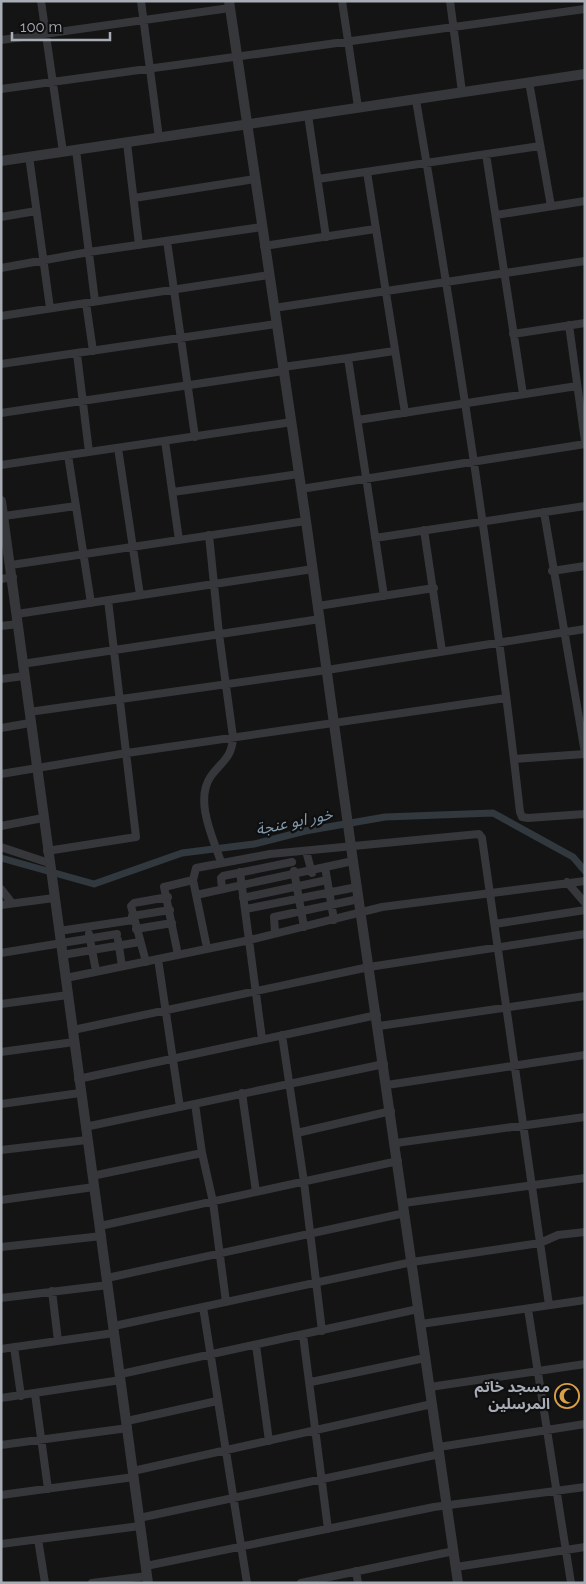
<svg xmlns="http://www.w3.org/2000/svg" width="586" height="1584" viewBox="0 0 586 1584" font-family="Raleway,'Noto Sans Arabic',sans-serif">
  <style>
    .lines { fill: none; stroke-linecap: round; stroke-linejoin: round }
    .canal { stroke: #31393e; stroke-width: 7 }
    .minor { stroke: #36373a; stroke-width: 8 }
    .tertiary { stroke: #36373a; stroke-width: 10 }
    .labels { text-anchor: middle; stroke-width: 4.5; stroke-linejoin: round; paint-order: stroke }
    .poi-label { font-size: 15px; font-weight: bold; fill: #a8acb4; stroke: #0f0f10; text-anchor: end }
    .water-label { font-size: 16px; font-style: italic; fill: #839aab; stroke: #0f0f10 }
  </style>
  <rect width="100%" height="100%" fill="#141415"/>
  <g class="lines">
    <path class="canal" d="M1,858L94,884L182,853L254,844L305,831L385,817L493,813L573,857L585,871"/>
    <path class="minor" d="M41,1L63,152
      M141,1L159,138
      M342,1L358,107
      M450,1L462,92
      M1,40L230,8
      M529,82L551,206
      M1,89L585,9
      M416,100C456,337 493,573 520,812L522,817L528,818L585,814
      M308,115L326,237
      M127,143L139,245
      M76,150L95,301
      M486,154L523,394
      M29,156L50,308
      M367,172L405,413
      M318,179L540,146
      M134,198L255,179
      M496,215L585,201
      M1,217L36,211
      M167,241L195,437
      M264,246L375,229
      M1,268L89,252L262,227
      M86,303L93,351
      M274,308L585,261
      M1,316L269,275
      M569,325L585,441
      M513,334L585,323
      M77,354L89,452
      M348,358L394,351
      M1,364L276,324
      M283,367L348,358L384,596
      M1,413L284,371
      M358,420L577,386
      M165,441L179,540
      M118,448L140,595
      M68,455L91,603
      M1,465L292,422
      M301,489L585,444
      M173,492L299,474
      M544,512L585,753
      M4,516L76,506
      M424,530L442,651
      M209,535L219,634L233,737C232,758 222,761 211,776C194,800 213,838 221,862
      M375,538L585,506
      M11,565L306,521
      M552,571L585,566
      M1,579L13,577
      M318,606L434,588
      M17,614L313,569
      M1,626L18,624
      M22,664L320,619
      M1,679L24,676
      M29,712L327,670L585,629
      M1,728L30,723
      M514,759L585,754
      M1,774L127,753L506,698
      M1,826L43,818
      M1,847L49,863
      M47,851L136,837L108,600
      M306,851L312,873
      M325,867L334,920
      M294,871L304,927
      M240,872L262,1039
      M567,882L585,903
      M1,889L12,903
      M222,889L221,878L223,876L292,862
      M196,895L353,861
      M243,898L327,880
      M1,905L54,898
      M246,909L357,887
      M132,916L170,910
      M495,924L585,910
      M136,929L172,923
      M59,931L133,920
      M275,933L274,917L359,899
      M89,934L96,971
      M118,940L122,966
      M207,948L193,880L196,868L270,854L479,834L482,838L549,1305
      M1,953L117,934
      M62,955L140,942
      M178,955L164,887L193,880
      M158,959L180,1107
      M146,962L131,906L134,903L168,897
      M66,978L250,940L382,907L585,881
      M1,1004L68,995
      M379,1026L585,996
      M73,1030L369,967L585,934
      M282,1035L304,1182L322,1331
      M1,1052L74,1042
      M78,1079L377,1015
      M387,1085L585,1055
      M242,1093L256,1192
      M1,1104L80,1093
      M195,1104L202,1153L213,1202L226,1302
      M85,1127L384,1064
      M297,1133L391,1111
      M396,1143L585,1117
      M1,1150L87,1140
      M92,1176L202,1153
      M1,1200L94,1187
      M404,1203L585,1178
      M100,1226L398,1161
      M1,1247L102,1236
      M107,1278L405,1213
      M52,1291L58,1341
      M1,1298L108,1285
      M203,1307L247,1583
      M528,1309L571,1583
      M421,1324L585,1300
      M114,1326L412,1262L540,1243L558,1235L585,1232
      M303,1335L328,1529
      M256,1345L269,1441
      M14,1347L21,1396
      M1,1349L114,1333
      M121,1374L418,1309
      M311,1382L425,1358
      M430,1387L585,1364
      M35,1394L48,1489
      M1,1398L121,1380
      M127,1421L217,1401
      M1,1445L128,1428
      M439,1447L585,1424
      M133,1471L432,1404
      M1,1495L134,1477
      M139,1518L440,1454
      M38,1539L45,1583
      M1,1544L140,1526
      M146,1566L434,1507L585,1487
      M456,1567L585,1547
      M356,1571L358,1583
      M92,1583L147,1576
      M301,1583L454,1551"/>
    <path class="tertiary" d="M229,1L306,521L353,861L458,1583
      M1,161L585,74
      M1,501L148,1583"/>
  </g>
  <defs>
    <symbol id="mosque-ring" viewBox="-11 -11 22 22"><circle r="9.5" fill="#0f0f10" stroke="#d9a048" stroke-width="1.5"/><path d="M3.5-4.9A6 6 0 1 0 3.5 4.9A5 5 0 1 1 3.5-4.9Z" fill="#d9a048"/></symbol>
  </defs>
  <g fill-rule="evenodd">
    <use href="#mosque-ring" x="553" y="1382" width="28" height="28"/>
  </g>
  <g class="labels">
    <g class="poi-label">
      <text x="550" y="1392">مسجد خاتم<tspan x="550" dy="17">المرسلين</tspan></text>
    </g>
    <g class="water-label">
      <text transform="translate(294 821) rotate(-12)" y="6">خور ابو عنجة</text>
    </g>
  </g>
  <rect width="586" height="1584" fill="none" stroke="#a8acb4" stroke-width="5"/>
  <path d="M12 32v8h98v-8" fill="none" stroke="#a8acb4" stroke-width="2.5"/>
  <text x="20" y="32" font-size="15" fill="#a8acb4" stroke="#0f0f10" stroke-width="4" paint-order="stroke">100 m</text>
</svg>
